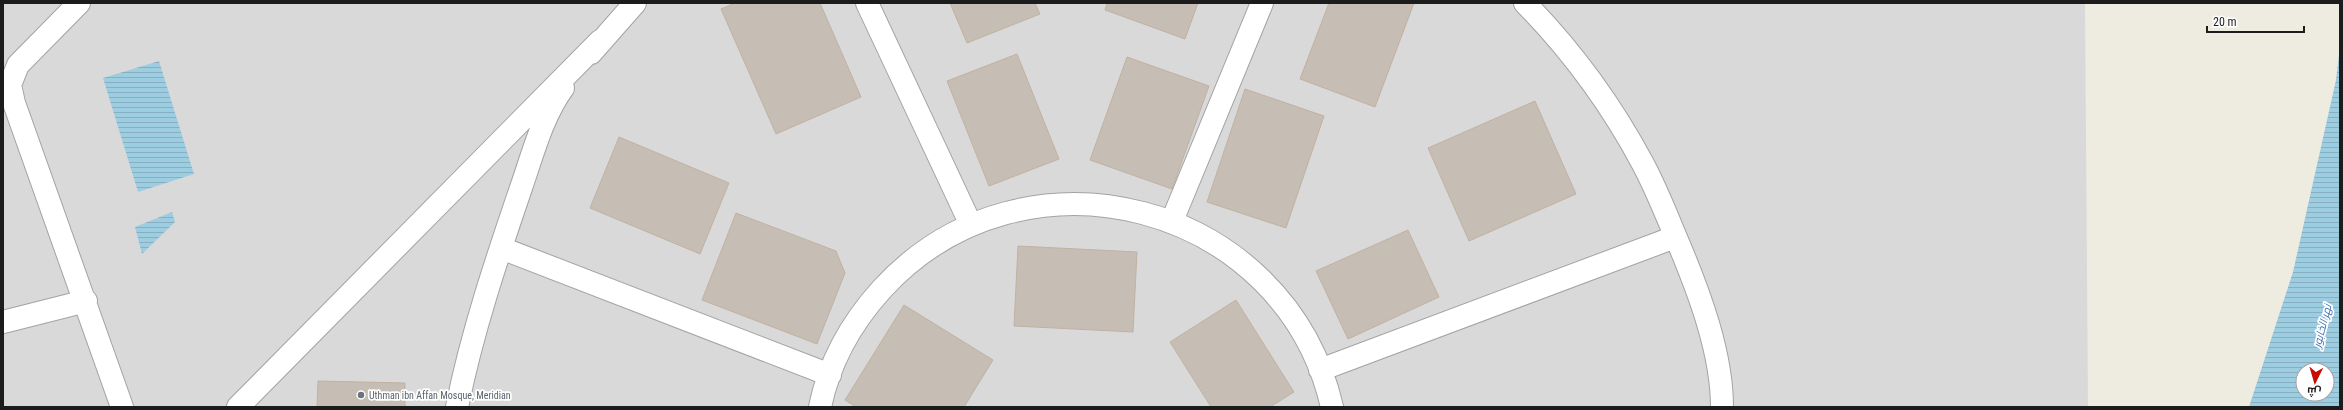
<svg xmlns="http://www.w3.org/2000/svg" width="2343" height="410" viewBox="0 0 2343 410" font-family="'Roboto Condensed',Cairo,sans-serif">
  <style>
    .residential { fill: #dad9d9 }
    .water { fill: url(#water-rules); fill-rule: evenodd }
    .building { fill: #c6bdb4; stroke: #c1b1a2 }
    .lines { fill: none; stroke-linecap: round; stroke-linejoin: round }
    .minor-casing { stroke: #a3a3a3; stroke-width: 24 }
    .minor { stroke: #fff; stroke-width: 22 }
    .worship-dot { fill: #6b7280; stroke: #fff; stroke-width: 1.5 }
    .labels { text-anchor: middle; stroke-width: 3.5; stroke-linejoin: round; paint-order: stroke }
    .worship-label { font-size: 10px; fill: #5b616d; stroke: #fff; text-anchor: start }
    .water-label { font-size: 11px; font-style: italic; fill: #4274b2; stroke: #fff }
  </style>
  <defs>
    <pattern id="water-rules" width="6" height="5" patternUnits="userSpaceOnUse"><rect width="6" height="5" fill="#9dcde0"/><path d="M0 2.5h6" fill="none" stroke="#87afc0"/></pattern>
  </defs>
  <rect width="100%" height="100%" fill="#eeebe1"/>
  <path class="residential" d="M3,3H2085L2088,407H3Z"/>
  <path class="water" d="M2340,46V407H2249L2293,272L2336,80ZM2303,370H2327V394H2303Z
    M159,61L194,174L138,192L103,78Z
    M172,212L175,222L142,254L135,227Z"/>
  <path class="building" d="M735,3H820L861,97L776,134L721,9Z
    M950,3H1035L1040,14L967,43Z
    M1107,3H1198L1185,39L1105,10Z
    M1329,3H1414L1375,107L1300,79Z
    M1017,54L1059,159L989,186L947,81Z
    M1127,57L1209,86L1172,189L1090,160Z
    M1245,89L1324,116L1286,228L1207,202Z
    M1535,101L1576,194L1469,241L1428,148Z
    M619,137L729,183L700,254L590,208Z
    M736,213L836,251L845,273L817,344L702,300Z
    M1408,230L1439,297L1348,339L1316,271Z
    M1018,246L1137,252L1133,332L1014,326Z
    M1236,300L1294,392L1270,407H1211L1170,342Z
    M904,305L993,360L964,407H856L845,400Z
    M318,381L405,383V407H317Z"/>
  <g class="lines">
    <defs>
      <path id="minor" d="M79,3L18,65L10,85L14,103L122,407
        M867,3L971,225
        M1525,3C1572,51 1611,104 1643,164C1657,190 1668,219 1680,247C1700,295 1722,354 1722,407
        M591,53L635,3
        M1172,221L1262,3
        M501,248L830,375
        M3,322L86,301
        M1320,370L1675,237
        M238,407L600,41
        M457,407C472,332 497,258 522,185C533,153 543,115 563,88
        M820,407C829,363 852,322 882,289C1024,134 1285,202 1332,407"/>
    </defs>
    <use href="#minor" class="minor-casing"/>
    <use href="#minor" class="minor"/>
  </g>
  <circle class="worship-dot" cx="361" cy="395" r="4"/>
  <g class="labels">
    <g class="worship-label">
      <text x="369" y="399">Uthman ibn Affan Mosque, Meridian</text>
    </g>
    <g class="water-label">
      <text transform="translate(2322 326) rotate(-75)" y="4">نهر الخابور</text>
    </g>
  </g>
  <rect width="2343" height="410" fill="none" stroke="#1c1c1c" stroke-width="8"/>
  <g transform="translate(2315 382) rotate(185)"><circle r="19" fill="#ffffff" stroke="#a4a4a4"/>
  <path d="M0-3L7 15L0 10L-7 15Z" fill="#c80a00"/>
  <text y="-6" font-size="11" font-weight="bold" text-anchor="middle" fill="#1c1c1c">ش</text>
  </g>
  <path d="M2207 26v6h97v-6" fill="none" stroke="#1c1c1c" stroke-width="2"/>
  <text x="2213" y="26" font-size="12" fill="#1c1c1c" stroke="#ffffff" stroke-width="3" paint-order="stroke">20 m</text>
</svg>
